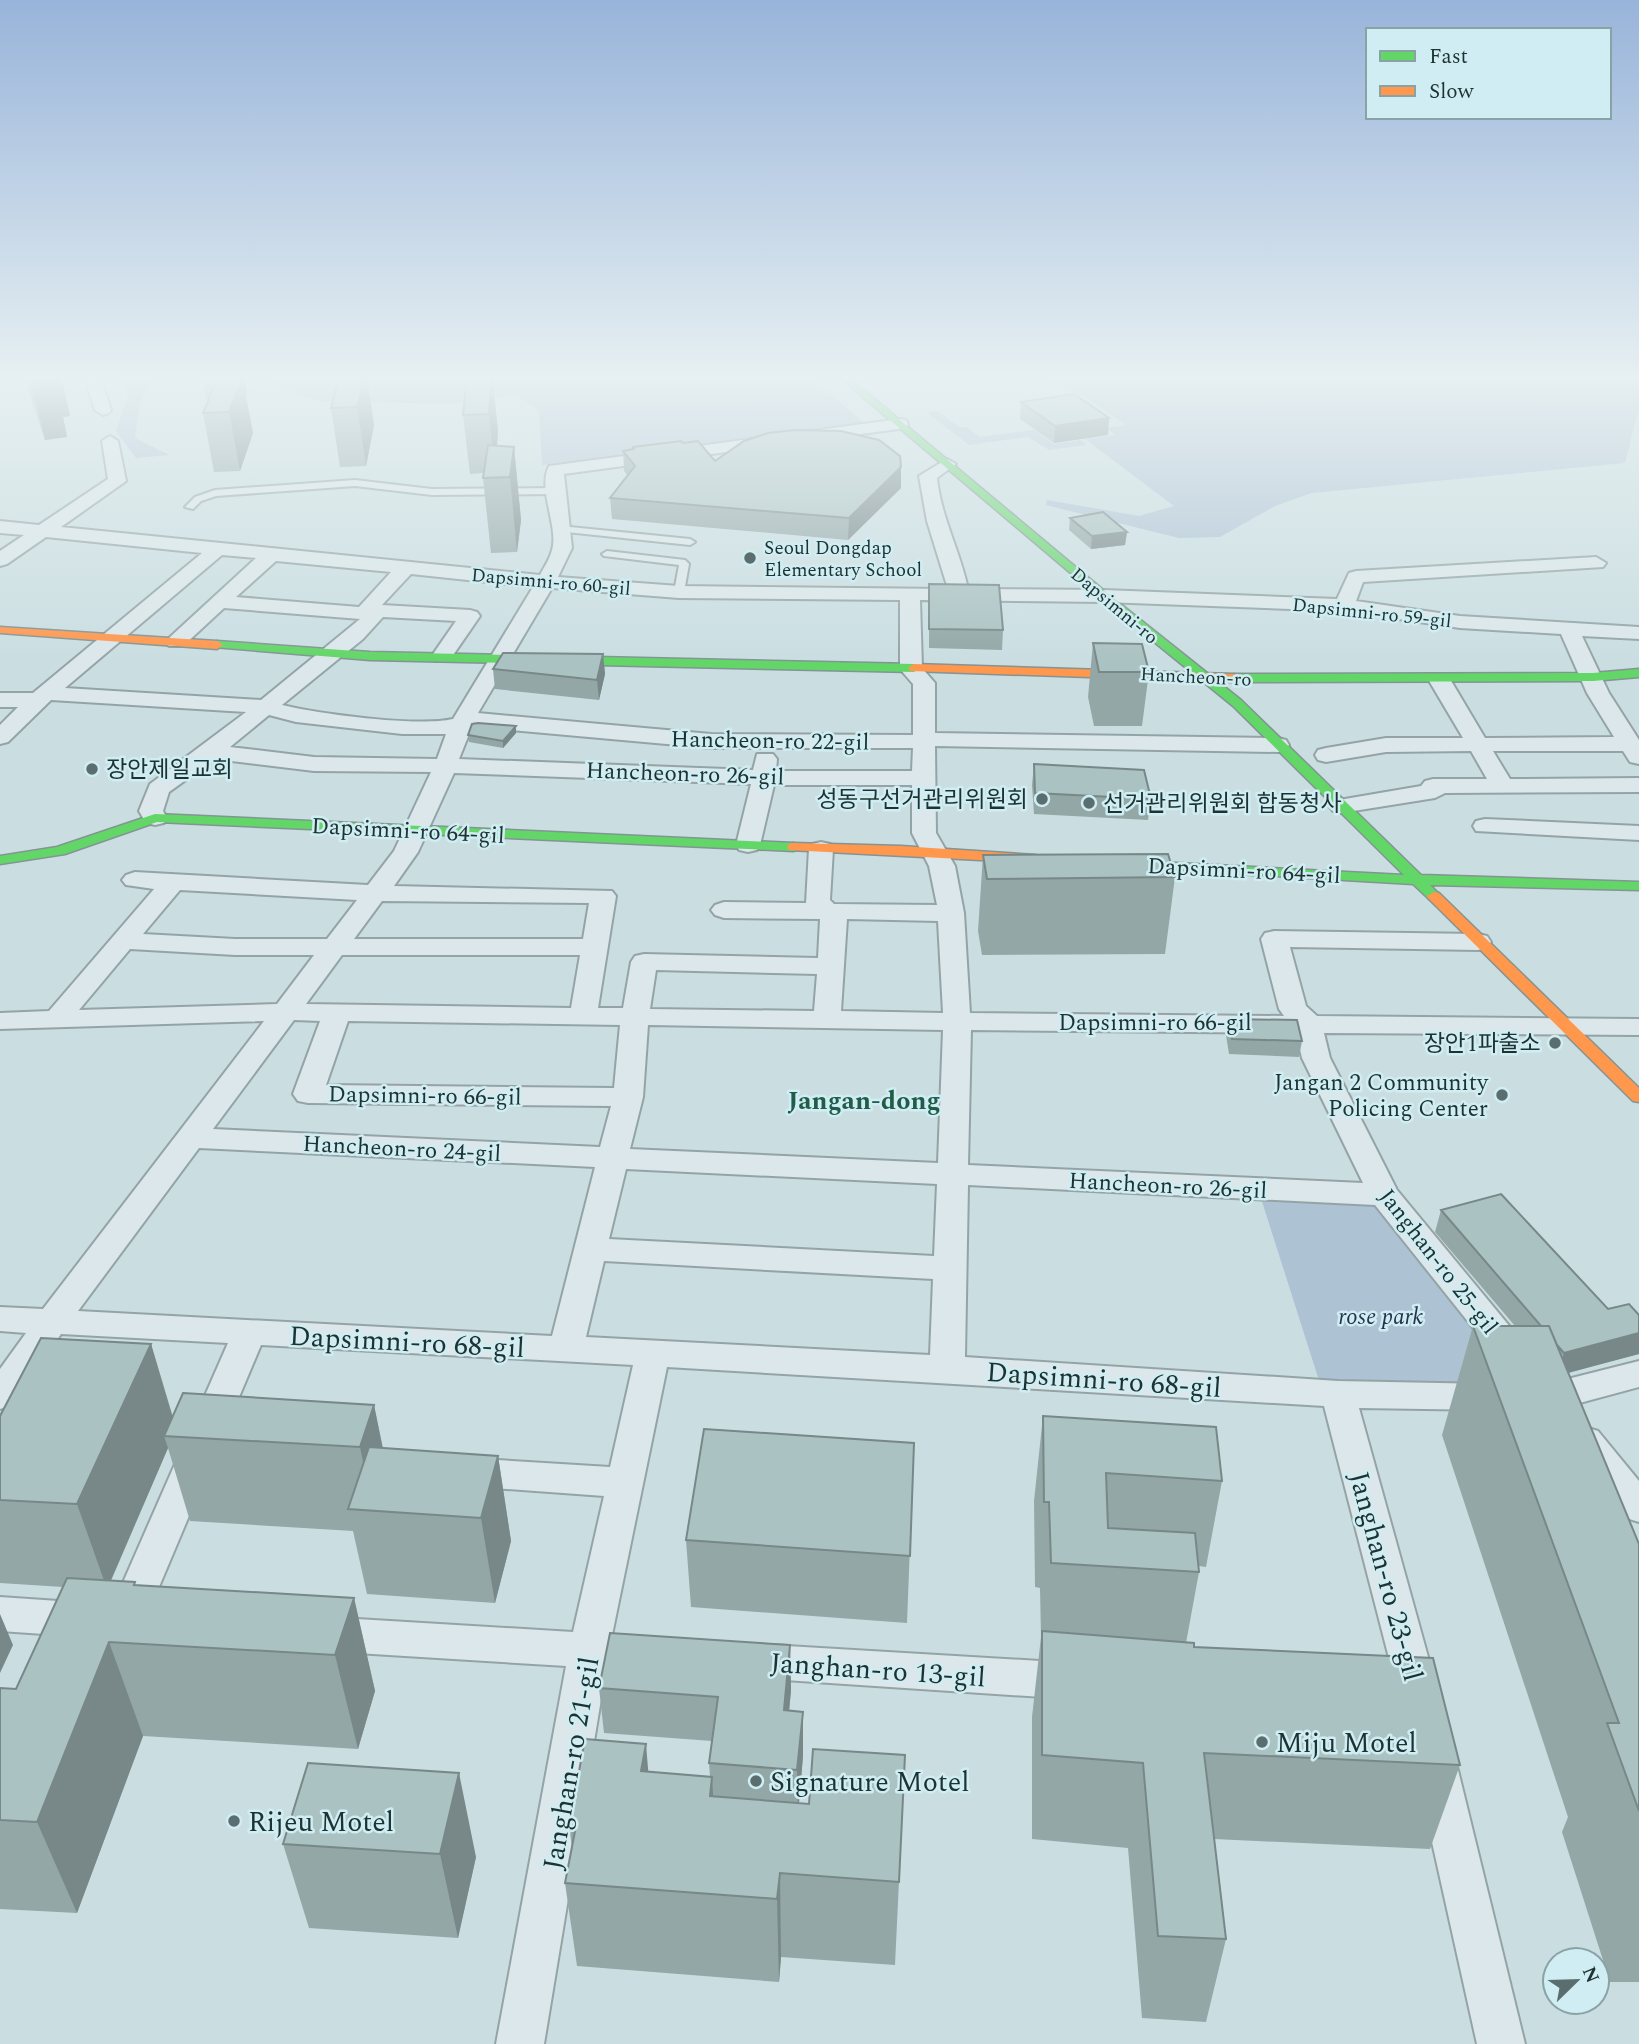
<svg xmlns="http://www.w3.org/2000/svg" width="1639" height="2044" viewBox="0 0 1639 2044" font-family="Spectral,'Noto Sans KR',serif">
  <style>
    .green { fill: #adc2d3 }
    .lines { fill: none; stroke-linecap: round; stroke-linejoin: round }
    .lane-casing { stroke: #94a4a6; stroke-width: 4 }
    .street-casing { stroke: #94a4a6; stroke-width: 4 }
    .fast-casing { stroke: #839495; stroke-width: 3 }
    .slow-casing { stroke: #839495; stroke-width: 3 }
    .lane { fill: #dbe7ea; fill-rule: evenodd }
    .street { fill: #dbe7ea; fill-rule: evenodd }
    .fast { fill: #63d668; fill-rule: evenodd }
    .slow { fill: #ff974d; fill-rule: evenodd }
    .wall { fill: #93a7a7 }
    .shaded-wall { fill: #788888 }
    .building { fill: #abc2c2; stroke: #788888; stroke-width: 2 }
    .poi-dot { fill: #5a6e6f; stroke: #cfedf2; stroke-width: 2.5 }
    .labels { text-anchor: middle; stroke-width: 5; stroke-linejoin: round; paint-order: stroke }
    .far-poi-label { font-size: 19px; fill: #1d3231; stroke: #cfedf2; text-anchor: start }
    .far-street-label { font-size: 19px; fill: #1d3231; stroke: #cfedf2 }
    .street-label { font-size: 23px; fill: #1d3231; stroke: #cfedf2 }
    .poi-label { font-size: 23px; fill: #1d3231; stroke: #cfedf2; text-anchor: end }
    .park-label { font-size: 23px; font-style: italic; fill: #25314d; stroke: #cfedf2 }
    .quarter-label { font-size: 26px; font-weight: bold; fill: #205c47; stroke: #cfedf2 }
    .near-street-label { font-size: 28px; fill: #1d3231; stroke: #cfedf2 }
    .near-poi-label { font-size: 28px; fill: #1d3231; stroke: #cfedf2; text-anchor: start }
  </style>
  <rect width="100%" height="100%" fill="#cadee1"/>
  <path class="green" d="M94,376H156L140,402L135,438L169,455L136,458L116,431L128,396L123,383Z
    M251,376H809L863,422L542,465L539,410L515,395L451,404L318,401Z
    M1036,376H1639V408L1625,463L1312,493L1275,506L1220,537L1179,538L1046,505L1047,500L1139,516L1174,506L1085,439L1115,435L1107,428L1126,425L1087,398Z
    M938,411L959,427H966L980,437L1034,430L1054,444L1081,440L1087,445L1049,450L1028,437L969,445L926,412Z
    M1258,1189L1384,1195L1550,1398L1323,1393Z"/>
  <g class="lines">
    <defs>
      <path id="lane" d="M355,480L432,489L556,488L560,491L556,494L432,495L355,486L216,496L201,501L193,509L185,507L195,497L215,490Z
        M560,526L690,539L695,542L690,545L557,531L555,529Z
        M607,551L685,560L689,564L684,592L679,595L674,592L679,565L604,556L602,554Z"/>
      <path id="street" d="M84,376H100L111,410L109,413L103,415L95,410Z
        M900,419L906,420L908,424L906,428L564,474L572,548L558,577L679,586L948,589L927,521L919,476L947,459L956,464L937,478C941,517 960,551 968,589L1104,590L1337,599L1349,573L1356,571L1596,557L1606,563L1603,567L1363,582L1356,601L1460,616L1639,627V639L1582,636L1609,693L1639,740V764L1630,762L1623,751H1493L1510,779L1639,778V792L1445,793L1435,798L1341,813L1333,811L1329,806L1333,801L1421,786L1425,781L1433,779H1487L1471,751L1386,752L1326,762L1318,760L1315,755L1318,750L1326,748L1386,738H1463L1428,679L1431,674H1447L1485,738L1614,737L1587,693L1561,634L1460,628L1344,611L1104,602L920,600L922,668L935,683V733L1278,738L1286,740L1289,745L1286,750L1278,752L935,746L936,833L955,866L964,913L970,1013L1284,1016L1279,1009L1261,939L1265,933L1274,931L1478,934L1487,936L1491,942L1487,948L1478,950L1290,947L1306,1006L1317,1016L1639,1019V1035L1324,1033L1330,1058L1397,1190L1525,1345L1530,1354L1525,1363L1513,1367L1501,1363L1375,1205L968,1185L965,1357L1338,1381L1489,1384L1501,1388L1507,1397L1501,1406L1489,1410L1359,1408L1438,1693L1432,1706L1418,1711L1404,1706L1398,1693L1324,1406L667,1367L612,1635L643,1637L657,1642L663,1654L657,1666L643,1671L606,1669L544,2044H496L566,1666L324,1651L310,1646L304,1634L310,1622L324,1617L573,1632L604,1496L465,1486L452,1482L447,1472L452,1462L465,1458L610,1467L633,1365L261,1345L140,1632L126,1637L112,1632L107,1621L102,1632L88,1637L0,1631V1597L88,1603L102,1608L107,1619L228,1343L61,1334L12,1405L0,1409V1369L26,1333L0,1331V1307L43,1309L264,1021L0,1029V1013L49,1011L154,889L126,885L122,880L126,875L135,872L368,885L394,851L431,772L314,771L215,759L169,792L163,811L167,818L164,823L155,825L146,823L139,811L150,784L246,712L51,700L8,742L0,744V725L18,707H0V693H33L202,553L46,537L7,564L0,566V551L24,535L0,533V521L39,525L108,479L102,441L110,436L118,441L126,481L61,527L540,575C544,567 550,559 552,550C559,527 537,489 549,466ZM222,555L256,558L169,638L166,642L169,646H183L224,608L360,619L261,700L65,688ZM276,561L391,572L359,607L236,597ZM411,574L533,587L453,719C417,727 320,714 282,705L363,639L383,617L456,621L431,657L435,661H449L480,616L477,612L470,610L382,605ZM552,588L679,598L900,600V669L913,684V735L711,734L478,713ZM269,715L296,722L402,734H446L437,759L314,757L230,747ZM479,727L711,748H913L912,771H776L777,759L773,754H757L753,770L459,759L471,729ZM454,773L751,784L736,845L739,850L748,852L757,850L760,845L774,785H912V833L929,866L937,905L834,904L830,900L833,849L830,844L821,842L812,844L809,849L806,903L724,902L715,905L711,910L715,915L724,918L820,919L818,958L644,954L635,956L631,962L623,1008H598L616,896L612,891L394,886L418,852ZM180,890L357,900L327,939H235L143,934ZM382,901L589,903L583,939H354ZM847,919L938,921L943,1013L841,1011ZM130,949L235,955H314L277,1004L79,1010ZM342,955H580L571,1008L306,1004ZM656,970L817,974L814,1011L650,1009ZM294,1020L320,1021L293,1094L298,1101L308,1103L611,1106L600,1147L213,1129ZM348,1021L620,1025L614,1088L326,1085ZM648,1025L943,1030L938,1163L630,1149L643,1097ZM971,1030L1296,1033L1302,1058L1363,1183L968,1165ZM199,1148L595,1167L552,1336L78,1311ZM626,1169L937,1184L934,1256L609,1239ZM604,1261L933,1279L930,1355L586,1337Z
        M1485,819L1639,826V840L1476,831L1473,826L1476,821Z
        M1639,1361V1387L1550,1411L1528,1407L1522,1398L1528,1389Z
        M1585,1427L1598,1431L1639,1481V1522L1626,1518L1572,1451L1567,1441L1572,1431Z
        M754,1644L1073,1663L1087,1669L1093,1681L1087,1693L1073,1699L754,1678L740,1673L734,1661L740,1649Z
        M1437,1751L1452,1756L1458,1770L1525,2044H1477L1416,1770L1422,1756Z"/>
      <path id="fast" d="M838,376H847L1108,594L1241,700L1421,875L1639,882V890L1430,885L1441,896L1434,900L1429,899L1413,884L1115,867L1113,864L1115,861L1120,860L1404,875L1233,706L1100,598Z
        M217,641L370,652L914,664L920,668L914,672L370,660L213,647L211,645Z
        M1639,669V677L1593,681L1234,682L1228,678L1234,674L1593,673Z
        M155,814L794,843L801,847L794,851L157,822L65,854L0,864V856L57,847Z"/>
      <path id="slow" d="M0,627L217,641L223,645L217,649L0,633Z
        M914,664L1234,674L1240,678L1234,682L910,671L908,668Z
        M794,843L901,846L1036,855L1043,859L1036,863L789,850L787,847L789,844Z
        M1434,892L1439,893L1639,1088V1102L1633,1101L1429,899L1427,896Z"/>
    </defs>
    <use href="#lane" class="lane-casing"/>
    <use href="#street" class="street-casing"/>
    <use href="#fast" class="fast-casing"/>
    <use href="#slow" class="slow-casing"/>
    <use href="#lane" class="lane"/>
    <use href="#street" class="street"/>
    <use href="#fast" class="fast"/>
    <use href="#slow" class="slow"/>
  </g>
  <path class="wall" d="M18,376H61L70,416L63,417L67,437L45,440L25,379L19,380Z
    M202,376H245L247,393L246,397L253,433L240,471L214,472L203,413L207,403Z
    M339,376L374,425L366,466L340,467L331,408Z
    M492,376L498,431L497,446L514,447L521,520L517,552L491,553L483,478L484,473L470,474L463,415Z
    M1021,402L1109,418L1108,435L1054,443L1020,419Z
    M683,443L715,461L901,467V488L848,540L612,519L610,498L628,476L624,471L623,451L633,449V447Z
    M1070,518L1127,532L1125,545L1091,549L1069,530Z
    M929,584L1003,630L1002,650L929,648Z
    M1093,643L1149,672L1142,726H1094L1088,697Z
    M603,654L605,674L599,700L495,689L493,669Z
    M516,733L503,748L469,742L468,735Z
    M1034,764L1151,799L1148,820L1034,814L1032,785Z
    M983,855L1175,877L1165,954L982,955L978,931Z
    M1228,1019L1302,1041L1299,1057L1229,1054L1226,1035Z
    M1441,1210L1608,1309L1639,1315V1354L1568,1372L1639,1544V1982H1610L1562,1832L1568,1817L1442,1435L1473,1326H1515L1435,1232Z
    M151,1344L173,1417L374,1405L383,1448L498,1456L511,1541L495,1603L367,1594L353,1531L190,1521L168,1448L111,1581L136,1585L354,1598L375,1691L358,1749L143,1736L77,1913L0,1909V1688L16,1689L63,1587L0,1583V1416Z
    M1043,1416L1222,1481L1206,1567L1199,1566V1572L1186,1643L1194,1647L1460,1765L1430,1849L1214,1839L1226,1939L1206,2022L1142,2018L1128,1848L1032,1839V1717L1041,1637L1040,1588L1035,1587L1034,1501Z
    M914,1443L907,1623L691,1607L686,1540Z
    M790,1645L791,1690L789,1711L803,1712V1756L799,1803L809,1804L905,1755L895,1965L781,1957L779,1982L577,1966L565,1883L572,1848L569,1825L648,1772L710,1777L709,1763L712,1741L604,1733L599,1688Z
    M308,1763L476,1857L458,1938L309,1928L283,1844Z"/>
  <path class="shaded-wall" d="M18,376H25V379L19,380Z
    M30,376H61L70,416L63,417L67,437L45,440Z
    M231,376H245L247,393L246,397L253,433L240,471L229,412L235,397Z
    M365,376H367L374,425L366,466L357,407Z
    M492,376L498,431L495,473L489,414Z
    M1109,418L1108,435L1054,443L1055,426Z
    M514,447L521,520L517,552L510,477Z
    M901,467V488L848,540L849,518Z
    M1127,532L1125,545L1091,549L1092,536Z
    M603,654L605,674L599,700L597,680Z
    M516,726V733L503,748V741Z
    M1639,1333V1354L1557,1376L1564,1353Z
    M151,1344L176,1429L164,1436L168,1448L107,1589L77,1504Z
    M374,1405L391,1490L373,1510L360,1447Z
    M498,1456L511,1541L495,1603L481,1518Z
    M354,1598L375,1691L358,1749L335,1655Z
    M0,1614L13,1645L0,1673Z
    M109,1642L143,1736L77,1913L37,1822Z
    M790,1645L791,1690L785,1755L784,1710Z
    M803,1712V1756L798,1814L797,1770Z
    M646,1744L653,1828L641,1771Z
    M459,1773L476,1857L458,1938L440,1854Z
    M712,1777L717,1861L710,1796Z
    M780,1873L781,1957L779,1982L777,1899Z"/>
  <path class="building" d="M243,376L229,412L203,413L218,377Z
    M339,376H365L357,407L331,408Z
    M467,376H492L489,414L463,415Z
    M1074,394L1109,418L1055,426L1021,402Z
    M796,430L841,431L879,440L900,456L901,467L849,518L610,498L635,466L623,451L634,449L633,447L681,441L683,443L698,441L715,461L744,441L768,433Z
    M488,445L514,447L510,477L483,478Z
    M1103,512L1127,532L1092,536L1070,518Z
    M929,584L999,585L1003,630L929,629Z
    M1093,643L1142,644L1149,672H1099Z
    M503,653L603,654L597,680L493,669Z
    M478,723L516,726L503,741L468,735L472,724Z
    M1034,764L1144,770L1151,799L1035,793Z
    M1168,854L1175,877L987,879L983,855Z
    M1228,1019L1297,1020L1302,1041L1232,1039Z
    M1501,1194L1608,1309L1629,1304L1639,1315V1333L1564,1353L1557,1345L1549,1326H1541L1441,1210Z
    M1473,1326H1549L1639,1544V1811L1607,1723H1619Z
    M41,1338L151,1344L77,1504L0,1500V1416Z
    M183,1393L374,1405L360,1447L164,1436Z
    M1043,1416L1216,1427L1222,1481L1106,1473L1108,1528L1195,1533L1199,1572L1051,1563L1049,1502H1044Z
    M704,1429L914,1443L910,1556L686,1540Z
    M369,1447L498,1456L481,1518L348,1509Z
    M67,1578L135,1582L134,1585L354,1598L335,1655L109,1642L37,1822L0,1820V1688L16,1689Z
    M1042,1631L1194,1643V1647L1433,1658L1460,1765L1204,1753L1226,1939L1158,1936L1143,1763L1042,1755Z
    M610,1633L790,1645L784,1710L803,1712L797,1770L709,1763L718,1697L599,1688Z
    M585,1739L646,1744L641,1771L712,1777L710,1796L809,1804L813,1749L905,1755L899,1882L780,1873L777,1899L565,1883L576,1826L569,1825Z
    M308,1763L459,1773L440,1854L283,1844Z"/>
  <linearGradient id="sky" x2="0" y2="1"><stop stop-color="#98b4da"/><stop offset="0.57" stop-color="#e7f0f2"/><stop offset="1" stop-color="#e7f0f2" stop-opacity="0"/></linearGradient>
  <rect width="1639" height="662" fill="url(#sky)"/>
  <g class="poi-dot">
    <circle cx="750" cy="558" r="7"/>
    <circle cx="92" cy="769" r="7"/>
    <circle cx="1042" cy="799" r="7"/>
    <circle cx="1089" cy="803" r="7"/>
    <circle cx="1555" cy="1043" r="7"/>
    <circle cx="1502" cy="1095" r="7"/>
    <circle cx="1262" cy="1742" r="7"/>
    <circle cx="756" cy="1781" r="7"/>
    <circle cx="234" cy="1821" r="7"/>
  </g>
  <g class="labels">
    <g class="far-poi-label">
      <text x="764" y="554">Seoul Dongdap<tspan x="764" dy="22">Elementary School</tspan></text>
    </g>
    <g class="far-street-label">
      <text transform="translate(551 581) rotate(5)" y="7">Dapsimni-ro 60-gil</text>
      <text transform="translate(1115 605) rotate(40)" y="7">Dapsimni-ro</text>
      <text transform="translate(1372 612) rotate(6)" y="7">Dapsimni-ro 59-gil</text>
      <text transform="translate(1196 676) rotate(3)" y="7">Hancheon-ro</text>
    </g>
    <g class="street-label">
      <text transform="translate(770 740) rotate(1)" y="8">Hancheon-ro 22-gil</text>
      <text transform="translate(685 773) rotate(2)" y="8">Hancheon-ro 26-gil</text>
      <text transform="translate(408 830) rotate(3)" y="8">Dapsimni-ro 64-gil</text>
      <text transform="translate(1244 870) rotate(3)" y="8">Dapsimni-ro 64-gil</text>
      <text x="1155" y="1030">Dapsimni-ro 66-gil</text>
      <text transform="translate(425 1095) rotate(1)" y="8">Dapsimni-ro 66-gil</text>
      <text transform="translate(402 1148) rotate(3)" y="8">Hancheon-ro 24-gil</text>
      <text transform="translate(1168 1185) rotate(3)" y="8">Hancheon-ro 26-gil</text>
      <text transform="translate(1439 1261) rotate(52)" y="8">Janghan-ro 25-gil</text>
    </g>
    <g class="poi-label">
      <text x="106" y="777" text-anchor="start">장안제일교회</text>
      <text x="1028" y="807">성동구선거관리위원회</text>
      <text x="1103" y="811" text-anchor="start">선거관리위원회 합동청사</text>
      <text x="1541" y="1051">장안1파출소</text>
      <text x="1488" y="1090">Jangan 2 Community<tspan x="1488" dy="26">Policing Center</tspan></text>
    </g>
    <g class="park-label">
      <text x="1381" y="1324">rose park</text>
    </g>
    <g class="quarter-label">
      <text x="864" y="1109">Jangan-dong</text>
    </g>
    <g class="near-street-label">
      <text transform="translate(407 1341) rotate(3)" y="10">Dapsimni-ro 68-gil</text>
      <text transform="translate(1104 1379) rotate(4)" y="10">Dapsimni-ro 68-gil</text>
      <text transform="translate(1387 1576) rotate(75)" y="10">Janghan-ro 23-gil</text>
      <text transform="translate(878 1669) rotate(4)" y="10">Janghan-ro 13-gil</text>
      <text transform="translate(570 1763) rotate(-80)" y="10">Janghan-ro 21-gil</text>
    </g>
    <g class="near-poi-label">
      <text x="1276" y="1752">Miju Motel</text>
      <text x="770" y="1791">Signature Motel</text>
      <text x="248" y="1831">Rijeu Motel</text>
    </g>
  </g>
  <rect x="1366" y="28" width="245" height="91" fill="#cfedf2" stroke="#88a2a5" stroke-width="2"/>
  <rect x="1380" y="51" width="35" height="10" fill="#63d668" stroke="#88a2a5" stroke-width="2"/>
  <text x="1429" y="63" font-size="21" fill="#1d3231">Fast</text>
  <rect x="1380" y="86" width="35" height="10" fill="#ff974d" stroke="#88a2a5" stroke-width="2"/>
  <text x="1429" y="98" font-size="21" fill="#1d3231">Slow</text>
  <g transform="translate(1576 1981) rotate(67)"><circle r="33" fill="#cfedf2" stroke="#88a2a5" stroke-width="2"/>
  <path d="M0-5L12 26L0 18L-12 26Z" fill="#5a6e6f"/>
  <text y="-10" font-size="19" font-weight="bold" text-anchor="middle" fill="#1d3231">N</text>
  </g>
</svg>
